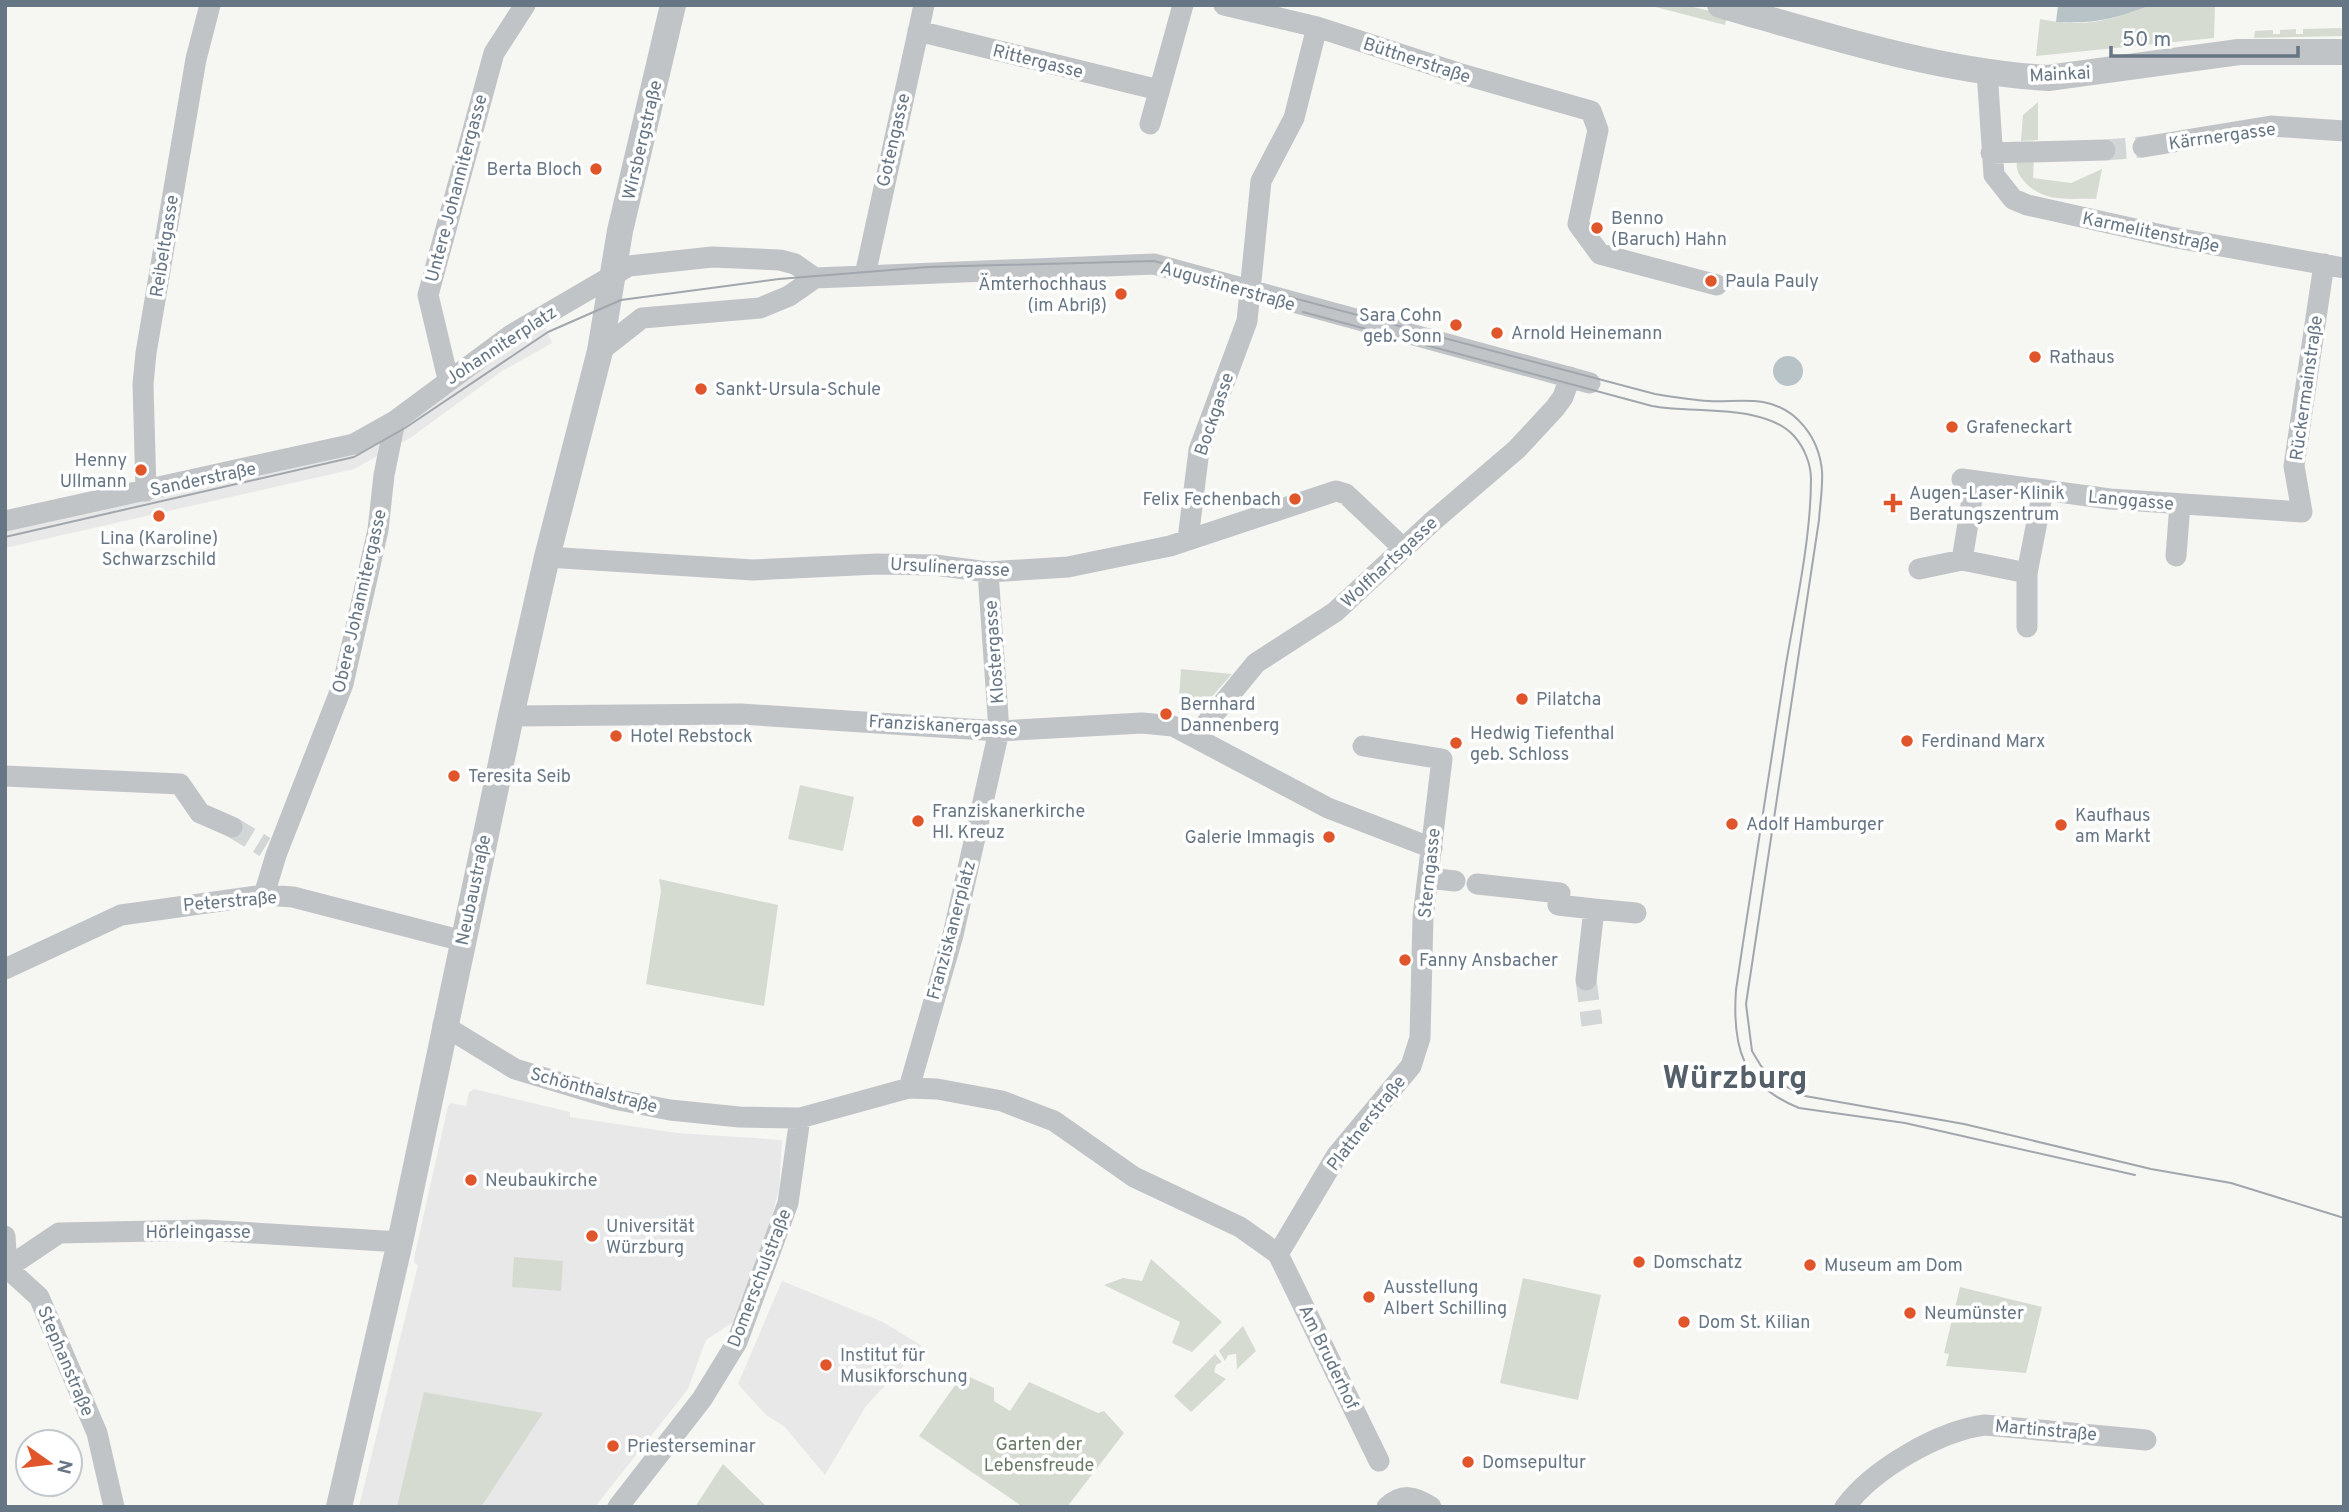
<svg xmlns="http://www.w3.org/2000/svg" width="2349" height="1512" viewBox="0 0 2349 1512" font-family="Overpass,sans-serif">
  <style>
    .built { fill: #e7e8e7 }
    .green { fill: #d6dbd2 }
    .water { fill: #b8c3c8 }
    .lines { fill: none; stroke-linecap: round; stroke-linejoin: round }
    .minor-tunnel { stroke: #d2d6d7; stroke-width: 21; stroke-dasharray: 21 10; stroke-linecap: butt }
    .minor { stroke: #c0c4c7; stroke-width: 21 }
    .tertiary { stroke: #c0c4c7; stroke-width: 26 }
    .tram { stroke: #a1a7ad; stroke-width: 2 }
    .poi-dot { fill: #e0562a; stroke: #fff; stroke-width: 2.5 }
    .labels { text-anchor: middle; stroke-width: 7; stroke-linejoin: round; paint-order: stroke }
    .street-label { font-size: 18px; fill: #667684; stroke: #fff }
    .poi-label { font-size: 18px; fill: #667684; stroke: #fff; text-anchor: start }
    .park-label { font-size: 18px; fill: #697b65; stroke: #fff }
    .town-label { font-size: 32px; font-weight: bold; fill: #545f69; stroke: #fff }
  </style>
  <rect width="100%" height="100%" fill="#f6f6f3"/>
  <path class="built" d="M544,324L552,343L502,371L410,438L354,469L5,548V528L354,450Z
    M474,1089L570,1112V1117L677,1133L782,1140L779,1189L765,1242L735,1321L706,1340L688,1389L595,1507H359L418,1265L414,1263L415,1254L448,1106L451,1103L466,1106L469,1092Z
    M782,1281L883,1322L922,1346L866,1406L825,1475L784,1426L766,1415L738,1384Z"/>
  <path class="green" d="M1648,5H1685L1727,15L1725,25Z
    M2151,5H2215L2214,38L2036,56L2040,19C2084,28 2110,21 2151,5Z
    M2341,28L2344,36L2254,38L2255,31L2273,30V34H2280V30L2296,29V34H2303V29Z
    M2038,102V140L2021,141L2023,115Z
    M2019,154L2034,159L2033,178L2071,183L2102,169L2096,199C2069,198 2043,204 2023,180C2016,172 2015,164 2019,154Z
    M1181,669L1232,674L1202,708L1178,713Z
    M800,785L854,797L843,851L788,839Z
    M659,879L778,905L764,1006L646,984L661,891Z
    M514,1257L563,1261L561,1291L512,1287Z
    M1151,1259L1222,1322L1192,1352L1172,1343L1180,1322L1104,1285L1123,1278L1142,1281Z
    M1523,1278L1601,1295L1578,1400L1500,1383Z
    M1960,1287L2042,1307L2026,1373L1946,1366L1949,1354L1944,1353Z
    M1243,1326L1256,1351L1237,1369L1236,1354L1228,1355L1225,1361L1219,1351Z
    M1215,1354L1222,1362L1216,1365L1214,1372L1226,1379L1191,1412L1174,1396Z
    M963,1374L994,1388V1401L1010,1411L1029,1382L1098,1413L1104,1411L1124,1433L1067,1507H1023L919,1436Z
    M424,1392L543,1413L481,1507H397Z
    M723,1464L767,1507H695Z"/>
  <path class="water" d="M2058,5H2151C2115,19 2095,24 2056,22Z
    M1773 371a15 15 0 1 1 30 0a15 15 0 1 1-30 0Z"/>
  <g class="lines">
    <path class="minor-tunnel" d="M2105,150L2143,147
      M232,827L265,847
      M1586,980L1592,1025"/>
    <path class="minor" d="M1224,5L1317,27L1458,73L1591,111L1598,130L1578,224L1600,254L1717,285
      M918,31L1159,90
      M1987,71L1994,175L2013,199L2027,205L2171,237L2344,268
      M1150,124L1183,5
      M2143,147L2271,126L2344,131
      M1991,153L2105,150
      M865,275L924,5
      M600,351L642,318L760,308L789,296L815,278L1154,264L1590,383
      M448,379L428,295L494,53L525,5
      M1962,479L2110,499L2302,512L2294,466L2324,264
      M146,491L143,384L146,353L196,59L210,5
      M5,521L354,444L395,421L511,335L629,266L712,257L780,260L795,264L815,278
      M1188,539L1199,450L1247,321L1261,181L1294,118L1317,27
      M2176,556L2180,504
      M547,557L753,570L877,564L935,565L988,572L1068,567L1170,546L1336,491L1346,494L1404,549
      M1962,560L1975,481
      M1919,569L1962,560L2027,573
      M2027,627V573L2043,491
      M511,716L741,714L999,731L1142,723L1173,726L1328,808L1432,848
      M1196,736L1256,663L1335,612L1433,521L1517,449L1555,408L1563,397L1570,377
      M5,776L180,784L200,813L232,827
      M1428,878L1455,881
      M1477,884L1560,893L1558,905L1594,909L1586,980
      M264,895L276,855L343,684L378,530L384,475L395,421
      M1594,909L1636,913
      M5,969L121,915L264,895L293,897L463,941
      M443,1025L515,1069L614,1099L670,1110L739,1117L800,1118L909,1088L937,1089L1002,1101L1054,1121L1134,1177L1240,1227L1278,1254L1379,1461
      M909,1088L953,935L999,731L988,572
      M5,1236L7,1268
      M1278,1254L1337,1155L1411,1066L1420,1038L1423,917L1442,759L1363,746
      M7,1268L59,1233L205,1230L400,1242
      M7,1268L39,1297L97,1433L114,1507
      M618,1507L702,1399L737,1342L788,1203L800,1118
      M1387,1507C1402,1493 1415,1496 1431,1507
      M1845,1507C1873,1469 1939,1431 1985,1425L2146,1440"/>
    <path class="tertiary" d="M1720,5C1825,35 1939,72 2048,78L2239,52H2344
      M339,1507L400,1242L511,716L547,557L600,351L620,231L673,5"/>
    <path class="tram" d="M1303,312L1652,406C1694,414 1764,403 1794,436C1804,447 1811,464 1811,479C1811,537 1796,606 1786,664C1769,772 1752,881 1736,990C1732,1047 1742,1085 1799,1108L1905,1123L2135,1175
      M5,537L354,457L405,428L548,332L621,300L779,279L928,267L1154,261L1655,394C1673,397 1691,400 1709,401C1726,402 1746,399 1763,402C1797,408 1819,438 1822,471C1823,487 1820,504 1819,520L1746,1004L1752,1051L1761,1066L1777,1082L1805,1096L1964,1124L2151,1169L2231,1183L2344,1218"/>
  </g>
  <g class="poi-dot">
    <circle cx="596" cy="169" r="7"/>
    <circle cx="1597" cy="228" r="7"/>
    <circle cx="1711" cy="281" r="7"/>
    <circle cx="1121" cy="294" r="7"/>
    <circle cx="1456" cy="325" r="7"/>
    <circle cx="1497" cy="333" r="7"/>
    <circle cx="2035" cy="357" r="7"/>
    <circle cx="701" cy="389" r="7"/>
    <circle cx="1952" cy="427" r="7"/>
    <circle cx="141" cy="470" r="7"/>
    <circle cx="1295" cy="499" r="7"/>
    <path d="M1889.5 492.5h7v7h7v7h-7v7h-7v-7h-7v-7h7z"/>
    <circle cx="159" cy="516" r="7"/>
    <circle cx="1522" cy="699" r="7"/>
    <circle cx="1166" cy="714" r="7"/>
    <circle cx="616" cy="736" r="7"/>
    <circle cx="1907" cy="741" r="7"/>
    <circle cx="1456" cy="743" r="7"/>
    <circle cx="454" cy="776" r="7"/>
    <circle cx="918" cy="821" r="7"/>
    <circle cx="1732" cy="824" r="7"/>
    <circle cx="2061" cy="825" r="7"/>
    <circle cx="1329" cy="837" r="7"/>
    <circle cx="1405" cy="960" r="7"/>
    <circle cx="471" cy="1180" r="7"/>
    <circle cx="592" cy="1236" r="7"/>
    <circle cx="1639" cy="1262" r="7"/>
    <circle cx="1810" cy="1265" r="7"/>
    <circle cx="1369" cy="1297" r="7"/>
    <circle cx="1910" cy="1313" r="7"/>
    <circle cx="1684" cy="1322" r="7"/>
    <circle cx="826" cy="1365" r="7"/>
    <circle cx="613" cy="1446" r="7"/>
    <circle cx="1468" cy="1462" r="7"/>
  </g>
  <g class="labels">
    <g class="street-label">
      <text transform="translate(1417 60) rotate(18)" y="6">Büttnerstraße</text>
      <text transform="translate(1038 61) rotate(14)" y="6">Rittergasse</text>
      <text transform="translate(2060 74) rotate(-3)" y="6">Mainkai</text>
      <text transform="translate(2222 136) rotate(-8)" y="6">Kärrnergasse</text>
      <text transform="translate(642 140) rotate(-77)" y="6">Wirsbergstraße</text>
      <text transform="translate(893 140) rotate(-77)" y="6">Gotengasse</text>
      <text transform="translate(456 188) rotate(-75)" y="6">Untere Johannitergasse</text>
      <text transform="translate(2151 232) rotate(12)" y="6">Karmelitenstraße</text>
      <text transform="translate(164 246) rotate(-81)" y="6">Reibeltgasse</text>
      <text transform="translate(1228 286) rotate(16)" y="6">Augustinerstraße</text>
      <text transform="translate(501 345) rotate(-33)" y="6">Johanniterplatz</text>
      <text transform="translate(2306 388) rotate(-82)" y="6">Rückermainstraße</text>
      <text transform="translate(1214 414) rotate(-71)" y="6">Bockgasse</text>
      <text transform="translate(203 479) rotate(-12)" y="6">Sanderstraße</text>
      <text transform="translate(2131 500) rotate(5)" y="6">Langgasse</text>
      <text transform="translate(1389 562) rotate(-43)" y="6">Wolfhartsgasse</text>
      <text transform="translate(950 567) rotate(3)" y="6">Ursulinergasse</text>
      <text transform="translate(359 601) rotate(-77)" y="6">Obere Johannitergasse</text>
      <text transform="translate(994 652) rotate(-94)" y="6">Klostergasse</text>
      <text transform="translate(943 725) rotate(3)" y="6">Franziskanergasse</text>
      <text transform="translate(1429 873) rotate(-84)" y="6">Sterngasse</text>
      <text transform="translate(473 890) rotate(-78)" y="6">Neubaustraße</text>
      <text transform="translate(230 901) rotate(-5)" y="6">Peterstraße</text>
      <text transform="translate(951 930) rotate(-75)" y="6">Franziskanerplatz</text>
      <text transform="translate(594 1090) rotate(15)" y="6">Schönthalstraße</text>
      <text transform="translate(1366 1123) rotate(-52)" y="6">Plattnerstraße</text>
      <text x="198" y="1238">Hörleingasse</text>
      <text transform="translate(759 1278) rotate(-69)" y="6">Domerschulstraße</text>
      <text transform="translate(1329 1357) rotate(64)" y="6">Am Bruderhof</text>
      <text transform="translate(66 1361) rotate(67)" y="6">Stephanstraße</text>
      <text transform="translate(2046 1430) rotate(5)" y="6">Martinstraße</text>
    </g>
    <g class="poi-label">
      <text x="582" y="175" text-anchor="end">Berta Bloch</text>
      <text x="1611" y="224">Benno<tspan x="1611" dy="21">(Baruch) Hahn</tspan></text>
      <text x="1725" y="287">Paula Pauly</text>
      <text x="1107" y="290" text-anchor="end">Ämterhochhaus<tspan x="1107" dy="21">(im Abriß)</tspan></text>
      <text x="1442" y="321" text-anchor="end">Sara Cohn<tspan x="1442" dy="21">geb. Sonn</tspan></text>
      <text x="1511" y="339">Arnold Heinemann</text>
      <text x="2049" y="363">Rathaus</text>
      <text x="715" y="395">Sankt-Ursula-Schule</text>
      <text x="1966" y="433">Grafeneckart</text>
      <text x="127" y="466" text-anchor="end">Henny<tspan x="127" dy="21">Ullmann</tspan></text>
      <text x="1909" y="499">Augen-Laser-Klinik<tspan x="1909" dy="21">Beratungszentrum</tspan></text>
      <text x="1281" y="505" text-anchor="end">Felix Fechenbach</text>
      <text x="159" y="544" text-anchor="middle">Lina (Karoline)<tspan x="159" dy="21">Schwarzschild</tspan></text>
      <text x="1536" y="705">Pilatcha</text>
      <text x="1180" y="710">Bernhard<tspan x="1180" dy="21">Dannenberg</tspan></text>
      <text x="1470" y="739">Hedwig Tiefenthal<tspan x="1470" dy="21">geb. Schloss</tspan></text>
      <text x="630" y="742">Hotel Rebstock</text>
      <text x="1921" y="747">Ferdinand Marx</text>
      <text x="468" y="782">Teresita Seib</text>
      <text x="932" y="817">Franziskanerkirche<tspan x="932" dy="21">Hl. Kreuz</tspan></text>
      <text x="2075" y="821">Kaufhaus<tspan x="2075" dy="21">am Markt</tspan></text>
      <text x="1746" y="830">Adolf Hamburger</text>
      <text x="1315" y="843" text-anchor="end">Galerie Immagis</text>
      <text x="1419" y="966">Fanny Ansbacher</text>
      <text x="485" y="1186">Neubaukirche</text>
      <text x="606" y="1232">Universität<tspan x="606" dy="21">Würzburg</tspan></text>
      <text x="1653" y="1268">Domschatz</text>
      <text x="1824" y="1271">Museum am Dom</text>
      <text x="1383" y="1293">Ausstellung<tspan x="1383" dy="21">Albert Schilling</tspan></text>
      <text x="1924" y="1319">Neumünster</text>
      <text x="1698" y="1328">Dom St. Kilian</text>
      <text x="840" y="1361">Institut für<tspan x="840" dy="21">Musikforschung</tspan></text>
      <text x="627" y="1452">Priesterseminar</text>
      <text x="1482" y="1468">Domsepultur</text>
    </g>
    <g class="park-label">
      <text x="1039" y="1450">Garten der<tspan x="1039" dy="21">Lebensfreude</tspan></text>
    </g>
    <g class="town-label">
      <text x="1735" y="1088">Würzburg</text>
    </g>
  </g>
  <rect width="2349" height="1512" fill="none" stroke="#667684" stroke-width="14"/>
  <g transform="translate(49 1463) rotate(104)"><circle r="33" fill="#ffffff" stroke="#c2c8ce" stroke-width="2"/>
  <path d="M0-5L12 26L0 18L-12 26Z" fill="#e0562a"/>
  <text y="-10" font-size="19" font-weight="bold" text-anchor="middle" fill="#667684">N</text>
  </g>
  <path d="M2111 46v10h187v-10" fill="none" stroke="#667684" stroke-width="3.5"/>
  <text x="2122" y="46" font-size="21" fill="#667684" stroke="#ffffff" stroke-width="5" paint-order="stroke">50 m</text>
</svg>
